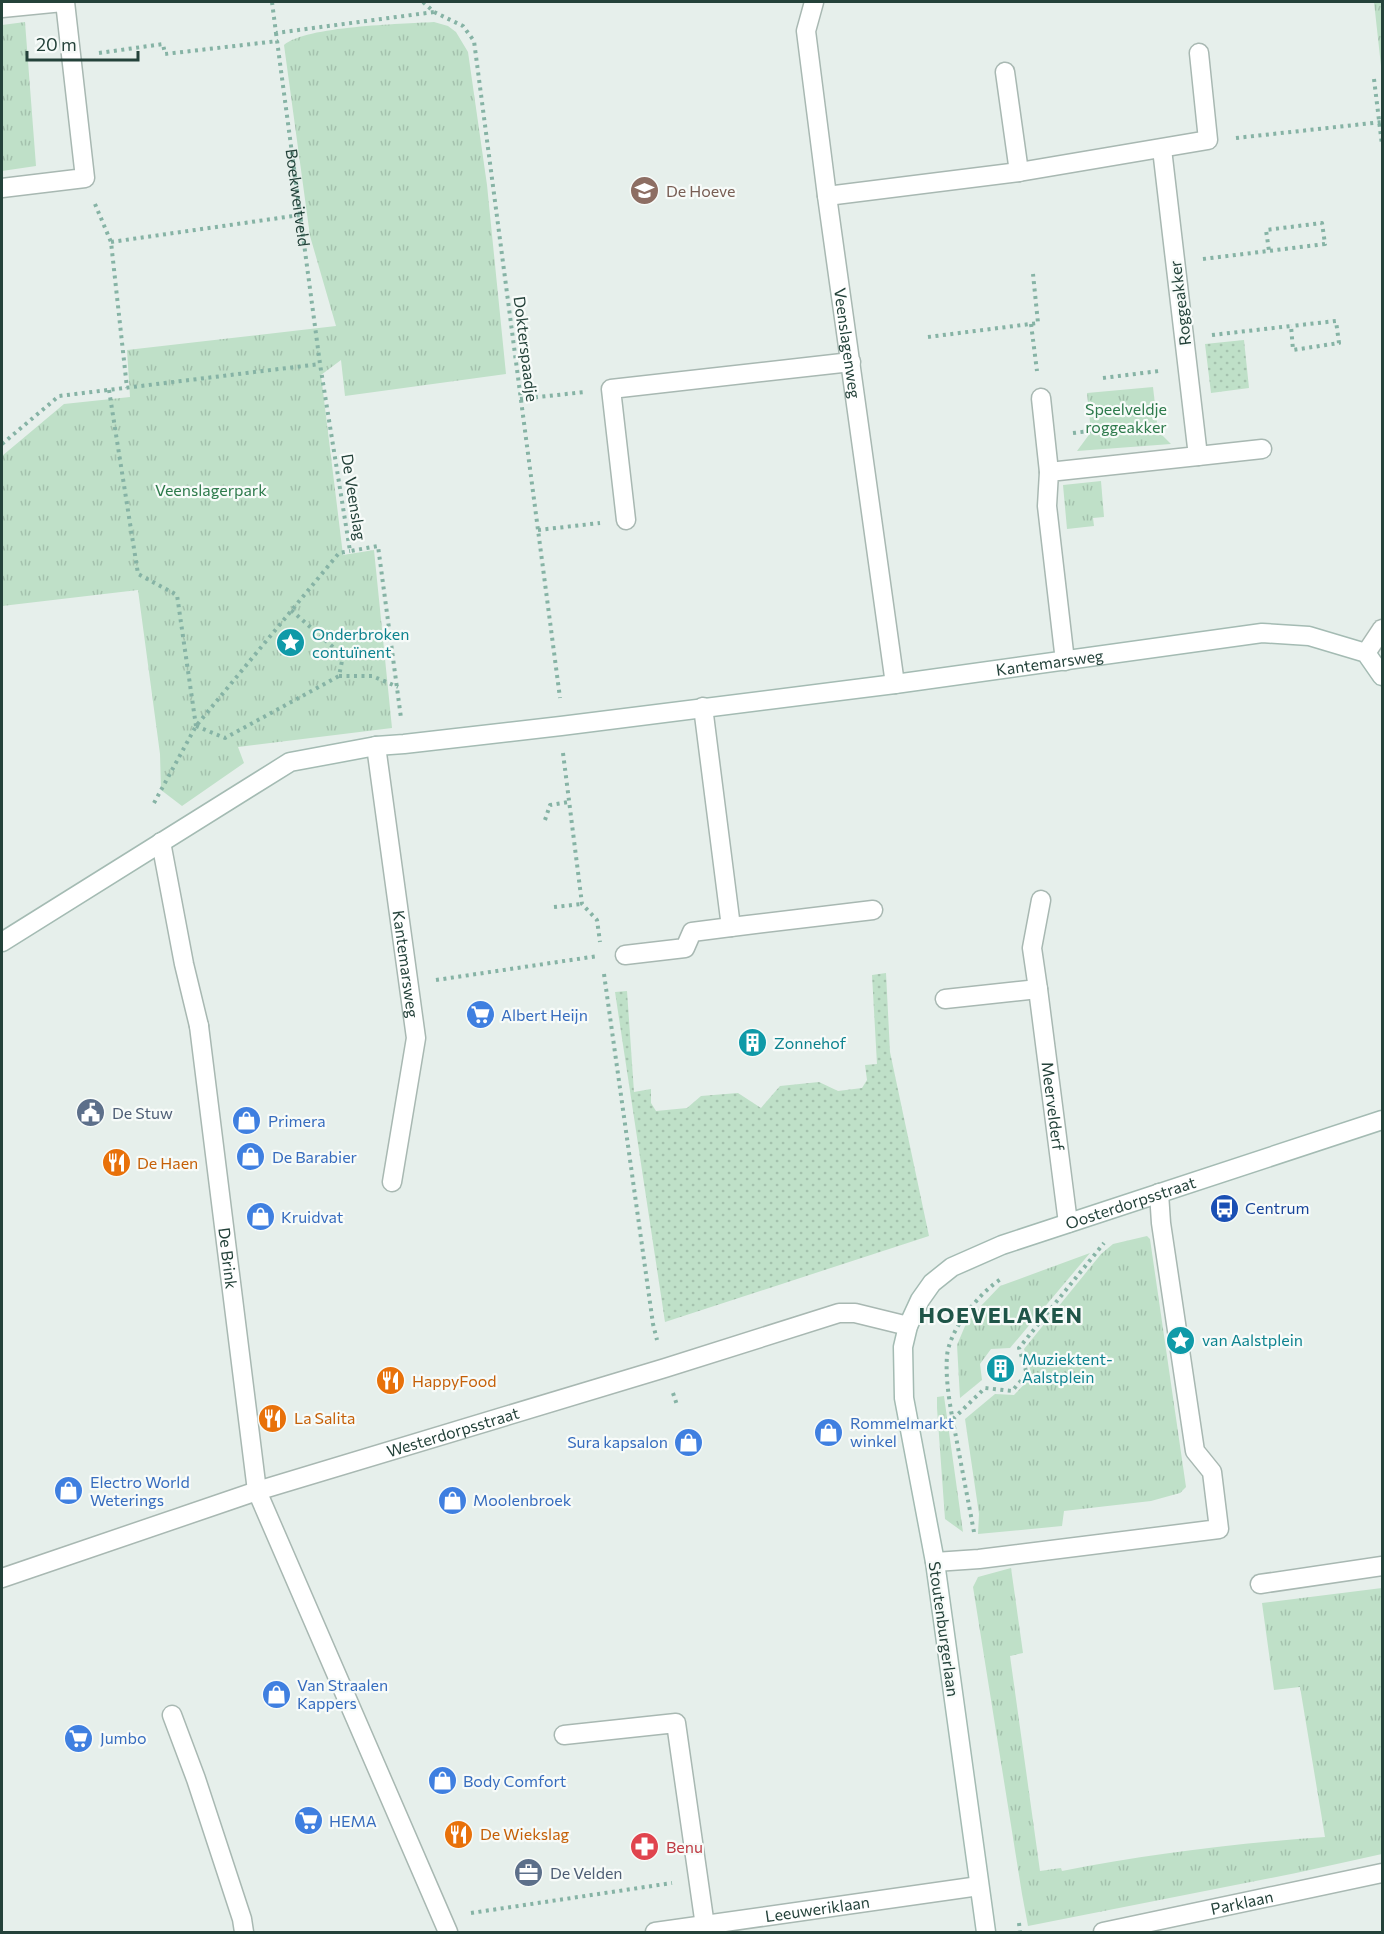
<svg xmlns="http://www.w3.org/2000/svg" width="1384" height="1934" viewBox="0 0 1384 1934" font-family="Commissioner,sans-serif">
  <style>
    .grass { fill: url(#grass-tufts) }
    .garden { fill: url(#garden-dots) }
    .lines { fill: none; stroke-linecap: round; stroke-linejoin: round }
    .lane-casing { stroke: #a8b8b2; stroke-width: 21 }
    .street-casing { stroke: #a8b8b2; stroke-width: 21 }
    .secondary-casing { stroke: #a4bbb3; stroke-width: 21 }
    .path { stroke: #86b3a5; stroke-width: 4; stroke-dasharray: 3 4.5; stroke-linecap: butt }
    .lane { stroke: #fff; stroke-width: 18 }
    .street { stroke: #fff; stroke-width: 18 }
    .secondary { stroke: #fff; stroke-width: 18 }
    .labels { text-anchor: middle; stroke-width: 4.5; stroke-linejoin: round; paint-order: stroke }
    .education-label { font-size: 16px; fill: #785e54; stroke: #f7fbf9; text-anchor: start }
    .street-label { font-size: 16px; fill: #24423a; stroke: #f7fbf9 }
    .park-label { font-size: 16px; fill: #2d7a4b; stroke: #f7fbf9 }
    .culture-label { font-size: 16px; fill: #0d838f; stroke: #f7fbf9; text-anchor: start }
    .shop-label { font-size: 16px; fill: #366cbe; stroke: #f7fbf9; text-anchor: start }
    .service-label { font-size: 16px; fill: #4e5e75; stroke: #f7fbf9; text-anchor: start }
    .food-label { font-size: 16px; fill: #c56008; stroke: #f7fbf9; text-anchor: start }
    .transit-label { font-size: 16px; fill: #164399; stroke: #f7fbf9; text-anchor: start }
    .health-label { font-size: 16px; fill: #be3a42; stroke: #f7fbf9; text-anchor: start }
    .district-label { font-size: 22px; font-weight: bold; letter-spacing: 1.5px; fill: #1f5548; stroke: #f7fbf9 }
  </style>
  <defs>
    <pattern id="grass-tufts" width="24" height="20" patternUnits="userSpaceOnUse" patternTransform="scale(1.5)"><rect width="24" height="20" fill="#bfe0c8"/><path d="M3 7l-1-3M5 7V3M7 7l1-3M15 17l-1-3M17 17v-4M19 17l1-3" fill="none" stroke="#a4c1ad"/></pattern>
    <pattern id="garden-dots" width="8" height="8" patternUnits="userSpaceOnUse" patternTransform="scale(1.5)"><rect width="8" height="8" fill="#bfe0c8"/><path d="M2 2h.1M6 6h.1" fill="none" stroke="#a4c1ad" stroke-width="1.8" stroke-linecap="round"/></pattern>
  </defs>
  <rect width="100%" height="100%" fill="#e6efeb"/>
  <path class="grass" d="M1374,2H1382V75Z
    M25,22L36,166L2,171V25Z
    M434,22L448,26L456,32L468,52L487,185L506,374L345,396L341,360L321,375L343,555L374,550L392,728L238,747L244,763L182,806L161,790L160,754L138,590L2,606V456L64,404L130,397L127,350L336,326L310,236L284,45C306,26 401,24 434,22Z
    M1153,387L1158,431L1171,444L1077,451L1091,432L1087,393Z
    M1101,481L1104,517L1093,518L1094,526L1067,529L1063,485Z
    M1147,1236L1150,1239L1186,1487L1180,1493L1151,1501L1064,1511L1062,1526L978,1534L979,1514L965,1419L995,1394L1014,1395L1032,1376L1024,1349L1101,1254L1113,1244Z
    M1090,1253L1010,1348L991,1349L980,1364L982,1380L960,1398L957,1345L965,1326L980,1307L1000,1286Z
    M944,1396L963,1532L945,1519L937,1408V1397Z
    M1011,1568L1023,1653L1010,1656L1040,1871L1061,1868L1062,1871C1148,1854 1237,1843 1325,1837L1300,1687L1274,1690L1262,1603L1382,1588V1854L1296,1873L1028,1926L1022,1894L973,1587L978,1577Z"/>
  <path class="garden" d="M1244,340L1249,388L1211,393L1205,344Z
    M886,973L890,1052L929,1236L665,1322L615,992L627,991L634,1092L651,1089V1103L656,1111L687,1108L701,1096L738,1093L761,1108L780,1086L819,1082L838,1091L862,1088L867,1080L865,1065L877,1064L872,975Z"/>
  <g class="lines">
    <defs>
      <g id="lane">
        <path d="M1041,398L1049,472"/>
        <path d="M1198,456L1262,449"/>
        <path d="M626,520L611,389L851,362"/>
        <path d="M703,707L731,927L873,910"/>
        <path id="s2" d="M376,746L416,1038L392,1182"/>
        <path d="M161,842L184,964L199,1026"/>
        <path d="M625,955L685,948L692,932L731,927"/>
        <path d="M945,999L1038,989L1032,948L1041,900"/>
        <path d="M1260,1584L1382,1566"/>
        <path d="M172,1715L196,1779L242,1919L244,1932"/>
        <path d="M564,1735L676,1723L705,1926"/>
      </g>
      <g id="street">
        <path id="s3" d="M814,2L806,31L827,196L895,684"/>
        <path d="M2,8L63,2"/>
        <path d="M1005,72L1019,172"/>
        <path d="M2,188L85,178L65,2"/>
        <path d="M827,196L1019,172L1208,140L1199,53"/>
        <path d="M1366,653L1382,629"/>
        <path d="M1065,661L1047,506L1049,472L1198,456L1162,149"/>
        <path id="s4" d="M1038,989L1068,1223"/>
        <path id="s5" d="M199,1026L257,1491L448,1932"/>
        <path d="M935,1562L979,1559L1219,1529L1212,1472L1195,1451L1161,1223L1159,1193"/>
        <path id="s6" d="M2,1578L257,1491L665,1368L839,1313H855L908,1326"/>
        <path id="s7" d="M655,1932L979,1886"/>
        <path id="s8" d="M1103,1932L1382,1873"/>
      </g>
      <g id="secondary">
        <path id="s9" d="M2,942L290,762L376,746L404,744L561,726L895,684L1262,633L1309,636L1366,653L1382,676"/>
        <path id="s10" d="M986,1932L935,1562L904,1398L903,1347L908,1326L920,1300L932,1283L952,1267L1002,1245L1382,1120"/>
      </g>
    </defs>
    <use href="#lane" class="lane-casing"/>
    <use href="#street" class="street-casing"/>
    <use href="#secondary" class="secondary-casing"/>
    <g class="path">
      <path d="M272,2L276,33L434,12"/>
      <path d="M423,2L434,12L463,26L474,41L560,698"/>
      <path id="s1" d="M276,33L320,364L350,551L378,546L401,718"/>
      <path d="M99,53L163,44L165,54L278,41"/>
      <path d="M1374,79L1382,145"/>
      <path d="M1236,138L1382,122"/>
      <path d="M95,204L111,242L127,388"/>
      <path d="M111,242L300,215"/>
      <path d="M1203,259L1325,244L1322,223L1266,230L1269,251"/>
      <path d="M1031,324L1037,371"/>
      <path d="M1212,335L1291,326L1293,350L1339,343L1336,321L1291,326"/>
      <path d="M928,337L1038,323L1033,274"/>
      <path d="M1103,378L1159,371"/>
      <path d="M109,390L138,574L177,595L196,726"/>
      <path d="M520,399L585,392"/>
      <path d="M1073,433L1124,427L1143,431"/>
      <path d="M2,444L59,396L320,364"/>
      <path d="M538,530L600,523"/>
      <path d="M339,676H372L398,687"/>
      <path d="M196,726L225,738L339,676L343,656L291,610"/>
      <path d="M563,753L582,904L597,920L600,942"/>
      <path d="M154,803L196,726L339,553L350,551"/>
      <path d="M545,820L550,805L569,802"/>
      <path d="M554,907L582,904"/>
      <path d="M604,974L653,1324L657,1340"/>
      <path d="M436,980L598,956"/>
      <path d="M673,1393L677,1405"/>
      <path d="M953,1419L985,1388L1012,1391L1027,1374L1019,1348L1104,1243"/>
      <path d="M974,1532C968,1500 962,1469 956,1437C951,1411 945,1382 947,1356C949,1330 980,1292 1001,1279"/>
      <path d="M471,1913L672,1883"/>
      <path d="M1019,1923L1020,1932"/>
    </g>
    <use href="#lane" class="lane"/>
    <use href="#street" class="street"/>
    <use href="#secondary" class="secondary"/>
  </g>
  <defs>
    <symbol id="school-disc" viewBox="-11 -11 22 22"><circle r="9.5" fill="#8d6e63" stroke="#f7fbf9"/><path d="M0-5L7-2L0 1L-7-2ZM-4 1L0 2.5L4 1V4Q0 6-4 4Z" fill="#fff"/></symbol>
    <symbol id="sight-disc" viewBox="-11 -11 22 22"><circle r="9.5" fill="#0f9aa8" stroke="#f7fbf9"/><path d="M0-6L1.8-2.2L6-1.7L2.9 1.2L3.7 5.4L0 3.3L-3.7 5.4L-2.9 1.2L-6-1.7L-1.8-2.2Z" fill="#fff"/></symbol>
    <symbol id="supermarket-disc" viewBox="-11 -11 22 22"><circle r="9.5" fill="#3f7fe0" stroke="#f7fbf9"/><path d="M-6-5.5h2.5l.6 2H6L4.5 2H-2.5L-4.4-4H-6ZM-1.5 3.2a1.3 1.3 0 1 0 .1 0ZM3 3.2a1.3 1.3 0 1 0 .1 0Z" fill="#fff"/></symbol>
    <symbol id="building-disc" viewBox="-11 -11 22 22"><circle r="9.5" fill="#0f9aa8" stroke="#f7fbf9"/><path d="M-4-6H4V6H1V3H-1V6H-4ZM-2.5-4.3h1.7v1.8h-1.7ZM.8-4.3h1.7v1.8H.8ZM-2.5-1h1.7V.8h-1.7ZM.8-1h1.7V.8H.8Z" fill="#fff"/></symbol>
    <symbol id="civic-disc" viewBox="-11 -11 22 22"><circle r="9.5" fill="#5c6f8a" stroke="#f7fbf9"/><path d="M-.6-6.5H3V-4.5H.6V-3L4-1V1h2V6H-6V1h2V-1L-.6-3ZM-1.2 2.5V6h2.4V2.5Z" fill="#fff"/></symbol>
    <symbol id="shop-disc" viewBox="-11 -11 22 22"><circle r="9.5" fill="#3f7fe0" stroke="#f7fbf9"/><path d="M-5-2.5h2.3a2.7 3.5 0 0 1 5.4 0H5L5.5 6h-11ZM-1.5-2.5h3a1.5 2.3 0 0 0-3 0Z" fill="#fff"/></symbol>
    <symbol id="restaurant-disc" viewBox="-11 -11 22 22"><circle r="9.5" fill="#e8710a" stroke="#f7fbf9"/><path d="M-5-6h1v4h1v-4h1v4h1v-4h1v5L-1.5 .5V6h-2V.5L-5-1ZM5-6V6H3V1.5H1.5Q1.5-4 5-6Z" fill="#fff"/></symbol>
    <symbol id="bus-disc" viewBox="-11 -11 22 22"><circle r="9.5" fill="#1a4fb4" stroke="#f7fbf9"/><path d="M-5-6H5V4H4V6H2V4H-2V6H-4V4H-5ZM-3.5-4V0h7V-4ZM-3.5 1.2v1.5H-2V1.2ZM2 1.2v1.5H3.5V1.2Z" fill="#fff"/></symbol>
    <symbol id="pharmacy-disc" viewBox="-11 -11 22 22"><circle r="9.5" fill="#e0444e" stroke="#f7fbf9"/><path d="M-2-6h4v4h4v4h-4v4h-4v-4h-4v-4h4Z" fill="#fff"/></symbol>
    <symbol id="office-disc" viewBox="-11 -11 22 22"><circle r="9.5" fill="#5c6f8a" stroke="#f7fbf9"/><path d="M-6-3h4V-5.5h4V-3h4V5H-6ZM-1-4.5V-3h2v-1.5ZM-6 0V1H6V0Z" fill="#fff"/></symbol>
  </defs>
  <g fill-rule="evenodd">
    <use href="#school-disc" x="628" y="174" width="33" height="33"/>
    <use href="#sight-disc" x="274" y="626" width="33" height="33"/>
    <use href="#supermarket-disc" x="464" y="998" width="33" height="33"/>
    <use href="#building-disc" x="736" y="1026" width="33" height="33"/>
    <use href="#civic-disc" x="74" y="1096" width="33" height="33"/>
    <use href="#shop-disc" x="230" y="1104" width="33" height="33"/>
    <use href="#shop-disc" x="234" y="1140" width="33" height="33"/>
    <use href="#restaurant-disc" x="100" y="1146" width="33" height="33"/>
    <use href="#bus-disc" x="1208" y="1192" width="33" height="33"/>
    <use href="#shop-disc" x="244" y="1200" width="33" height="33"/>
    <use href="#sight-disc" x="1164" y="1324" width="33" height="33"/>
    <use href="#building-disc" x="984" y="1352" width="33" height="33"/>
    <use href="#restaurant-disc" x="374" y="1364" width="33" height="33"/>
    <use href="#restaurant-disc" x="256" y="1402" width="33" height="33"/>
    <use href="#shop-disc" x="812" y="1416" width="33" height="33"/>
    <use href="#shop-disc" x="672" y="1426" width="33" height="33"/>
    <use href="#shop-disc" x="52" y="1474" width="33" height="33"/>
    <use href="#shop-disc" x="436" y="1484" width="33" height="33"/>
    <use href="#shop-disc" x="260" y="1678" width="33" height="33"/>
    <use href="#supermarket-disc" x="62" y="1722" width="33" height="33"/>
    <use href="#shop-disc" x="426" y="1764" width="33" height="33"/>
    <use href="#supermarket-disc" x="292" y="1804" width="33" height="33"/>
    <use href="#restaurant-disc" x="442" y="1818" width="33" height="33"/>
    <use href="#pharmacy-disc" x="628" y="1830" width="33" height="33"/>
    <use href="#office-disc" x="512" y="1856" width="33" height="33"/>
  </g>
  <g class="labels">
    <g class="education-label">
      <text x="666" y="197">De Hoeve</text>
    </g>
    <g class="street-label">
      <text dy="6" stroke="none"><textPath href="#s1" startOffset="166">Boekweitveld</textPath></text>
      <text transform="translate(1180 303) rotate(-97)" y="6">Roggeakker</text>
      <text dy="6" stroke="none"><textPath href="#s3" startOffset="345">Veenslagenweg</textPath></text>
      <text transform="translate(526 349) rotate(83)" y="6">Dokterspaadje</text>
      <text transform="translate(354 497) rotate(81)" y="6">De Veenslag</text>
      <text dy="6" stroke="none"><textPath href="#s9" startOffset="1106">Kantemarsweg</textPath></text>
      <text dy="6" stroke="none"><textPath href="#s2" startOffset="220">Kantemarsweg</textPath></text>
      <text dy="6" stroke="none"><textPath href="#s4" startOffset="118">Meervelderf</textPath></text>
      <text dy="6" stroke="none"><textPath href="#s10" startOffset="878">Oosterdorpsstraat</textPath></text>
      <text dy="6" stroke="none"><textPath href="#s5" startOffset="234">De Brink</textPath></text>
      <text dy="6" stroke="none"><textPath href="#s6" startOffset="474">Westerdorpsstraat</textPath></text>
      <text transform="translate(944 1629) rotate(82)" y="6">Stoutenburgerlaan</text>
      <text dy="6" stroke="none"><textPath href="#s8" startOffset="142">Parklaan</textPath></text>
      <text dy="6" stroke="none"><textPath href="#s7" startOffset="164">Leeuweriklaan</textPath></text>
    </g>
    <g class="park-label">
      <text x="1126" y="415">Speelveldje<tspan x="1126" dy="18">roggeakker</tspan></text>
      <text x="211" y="496">Veenslagerpark</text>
    </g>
    <g class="culture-label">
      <text x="312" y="640">Onderbroken<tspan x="312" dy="18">contuïnent</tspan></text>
      <text x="774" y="1049">Zonnehof</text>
      <text x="1202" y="1346">van Aalstplein</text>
      <text x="1022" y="1365">Muziektent-<tspan x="1022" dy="18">Aalstplein</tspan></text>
    </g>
    <g class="shop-label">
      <text x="501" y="1021">Albert Heijn</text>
      <text x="268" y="1127">Primera</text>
      <text x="272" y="1163">De Barabier</text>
      <text x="281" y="1223">Kruidvat</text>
      <text x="850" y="1429">Rommelmarkt<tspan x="850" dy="18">winkel</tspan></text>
      <text x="668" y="1448" text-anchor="end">Sura kapsalon</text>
      <text x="90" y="1488">Electro World<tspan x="90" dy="18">Weterings</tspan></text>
      <text x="473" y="1506">Moolenbroek</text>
      <text x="297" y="1691">Van Straalen<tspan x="297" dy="18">Kappers</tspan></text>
      <text x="100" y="1744">Jumbo</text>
      <text x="463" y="1787">Body Comfort</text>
      <text x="329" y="1827">HEMA</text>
    </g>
    <g class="service-label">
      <text x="112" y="1119">De Stuw</text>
      <text x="550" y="1879">De Velden</text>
    </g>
    <g class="food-label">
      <text x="137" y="1169">De Haen</text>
      <text x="412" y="1387">HappyFood</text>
      <text x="294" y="1424">La Salita</text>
      <text x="480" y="1840">De Wiekslag</text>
    </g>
    <g class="transit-label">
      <text x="1245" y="1214">Centrum</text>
    </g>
    <g class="health-label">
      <text x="666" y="1853">Benu</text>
    </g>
    <g class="district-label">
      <text x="1001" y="1323">HOEVELAKEN</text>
    </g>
  </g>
  <rect width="1384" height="1934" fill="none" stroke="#24423a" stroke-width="6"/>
  <path d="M27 51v9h111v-9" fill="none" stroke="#24423a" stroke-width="3"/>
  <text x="36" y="51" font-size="18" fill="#24423a" stroke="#f7fbf9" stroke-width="4.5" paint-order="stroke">20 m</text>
</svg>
